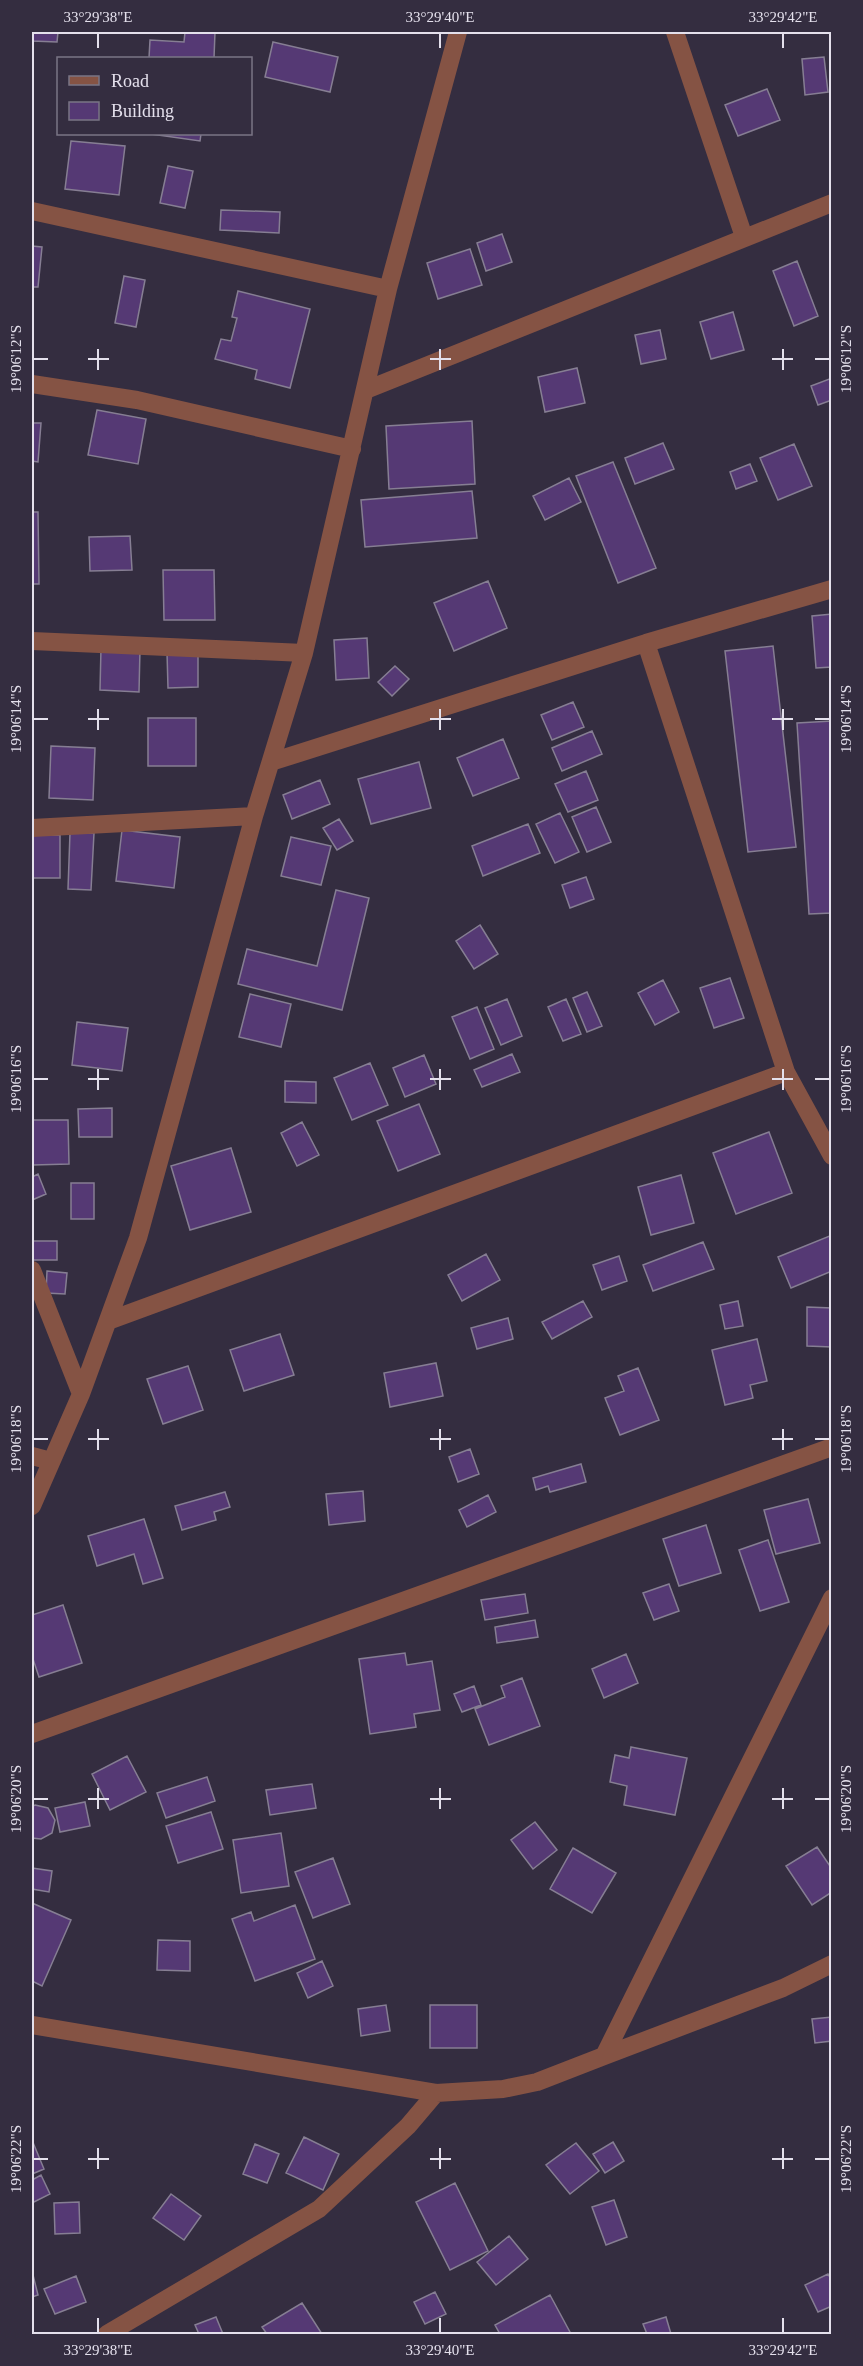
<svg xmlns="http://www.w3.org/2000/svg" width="863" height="2366" viewBox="0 0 863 2366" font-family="'Times New Roman',serif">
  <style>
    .building { fill: #553974; stroke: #867e93; stroke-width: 1.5 }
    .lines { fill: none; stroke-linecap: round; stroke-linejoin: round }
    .street { stroke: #855344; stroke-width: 18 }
    .ticks { fill: none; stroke: #e4e0ec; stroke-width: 2 }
    .neatline { fill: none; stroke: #e4e0ec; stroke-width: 2 }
    .ticks-label { font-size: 15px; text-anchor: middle; fill: #e4e0ec }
  </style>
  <rect width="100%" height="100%" fill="#342d40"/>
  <path class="building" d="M32,32H58L57,42L32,41Z
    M185,32H215L214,58H149L150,40L184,42Z
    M273,42L338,57L330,92L265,77Z
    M824,57L828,92L805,95L802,59Z
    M767,89L780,120L738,136L725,105Z
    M151,134H201L200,141Z
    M71,141L125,146L119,195L65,189Z
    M168,166L193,171L185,208L160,203Z
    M221,210L280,212L279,233L220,230Z
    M502,234L512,262L486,271L477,243Z
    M32,246L42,247L38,287H32Z
    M470,249L482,285L438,299L427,263Z
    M797,261L818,316L794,326L773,271Z
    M124,276L145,280L136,327L115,323Z
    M238,291L310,309L290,388L255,379L257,370L215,359L221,339L231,341L237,318L232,317Z
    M733,312L744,350L711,359L700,322Z
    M660,330L666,359L641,364L635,335Z
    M577,368L585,403L545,412L538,377Z
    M832,378V400L818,405L811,386Z
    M97,410L146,419L138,464L88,455Z
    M472,421L475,484L389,489L386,426Z
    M32,423H41L38,462L32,461Z
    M663,443L674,469L635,484L625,458Z
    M794,444L812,486L778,500L760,458Z
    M613,462L656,568L618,583L576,476Z
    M750,464L757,481L736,489L730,472Z
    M569,478L581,502L545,520L533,496Z
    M472,491L477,538L365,547L361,500Z
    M32,512H38L39,584H32Z
    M130,536L132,570L90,571L89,537Z
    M163,570H214L215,620H164Z
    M488,581L507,628L454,651L434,603Z
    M832,614V667L816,668L812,616Z
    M367,638L369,678L336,680L334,640Z
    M773,646L796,847L748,852L725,651Z
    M101,648L140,649L139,692L100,690Z
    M198,651V687L168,688L167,652Z
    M395,666L409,679L392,696L378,682Z
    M573,702L584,727L552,740L541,715Z
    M148,718H196V766H148Z
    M832,721V913L809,914L797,723Z
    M592,731L602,754L562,771L552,748Z
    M503,739L519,778L473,796L457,758Z
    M51,746L95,748L93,800L49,798Z
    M419,762L431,808L371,824L358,779Z
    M586,771L598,800L568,812L555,784Z
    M320,780L330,804L292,819L283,795Z
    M596,807L611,842L587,852L572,817Z
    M560,813L579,852L555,863L536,824Z
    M339,819L353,841L337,850L323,828Z
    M528,824L540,853L483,876L472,846Z
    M122,830L180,837L174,888L116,881Z
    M70,833H94L91,890L68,889Z
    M32,835H60V878H32Z
    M291,837L331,846L321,885L281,876Z
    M586,877L594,899L570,908L562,885Z
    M336,890L369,898L342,1010L238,984L247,949L317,966Z
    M480,925L498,954L474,969L456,941Z
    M730,978L744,1018L714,1028L700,988Z
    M663,980L679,1012L655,1025L638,993Z
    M587,992L602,1026L587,1032L573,998Z
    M250,994L291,1004L281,1047L239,1037Z
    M507,999L522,1036L501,1045L485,1008Z
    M566,999L581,1034L563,1041L548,1007Z
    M477,1007L494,1049L470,1059L452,1017Z
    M77,1022L128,1028L122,1071L72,1065Z
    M512,1054L520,1072L482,1087L474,1070Z
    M424,1055L436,1084L405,1097L393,1068Z
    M370,1063L388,1105L352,1120L334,1078Z
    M285,1081L316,1082V1103L285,1102Z
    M419,1104L440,1154L398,1171L377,1121Z
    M112,1108V1137H79L78,1109Z
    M32,1120H68L69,1164L33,1165Z
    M302,1122L319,1155L297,1166L281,1133Z
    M769,1132L792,1193L736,1214L713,1153Z
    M231,1148L251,1212L190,1230L171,1166Z
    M38,1174L46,1194L32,1200V1177Z
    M681,1175L694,1223L651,1235L638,1187Z
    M71,1183H94V1219H71Z
    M832,1235V1271L791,1288L778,1257Z
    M32,1241H57V1260H32Z
    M703,1242L714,1269L653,1291L643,1265Z
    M486,1254L500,1280L462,1301L448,1275Z
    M619,1256L627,1281L602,1290L593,1265Z
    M47,1271L67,1273L65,1294L46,1293Z
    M583,1301L592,1317L552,1339L542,1322Z
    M738,1301L743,1326L725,1329L720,1305Z
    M807,1307L832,1308V1347L807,1346Z
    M508,1318L513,1339L477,1349L471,1328Z
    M280,1334L294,1375L244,1391L230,1350Z
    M757,1339L767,1381L750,1385L753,1398L725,1405L712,1350Z
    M436,1363L443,1396L390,1407L384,1373Z
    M188,1366L203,1410L163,1424L147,1379Z
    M638,1368L659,1420L620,1435L605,1398L624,1391L618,1376Z
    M470,1449L479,1474L458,1482L449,1457Z
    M581,1464L586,1482L550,1492L548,1486L536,1490L533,1478Z
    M363,1491L365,1521L329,1525L326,1494Z
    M225,1492L230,1507L214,1512L216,1520L182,1530L175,1506Z
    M488,1495L496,1512L467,1527L459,1510Z
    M808,1499L820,1543L776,1554L764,1510Z
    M144,1519L163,1578L143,1584L134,1554L97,1566L88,1536Z
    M706,1525L721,1573L679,1586L663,1539Z
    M768,1540L789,1602L760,1611L739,1550Z
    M669,1584L679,1611L654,1620L643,1593Z
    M525,1594L528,1613L485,1620L481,1600Z
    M63,1605L82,1663L39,1677L32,1656V1615Z
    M535,1620L538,1637L497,1643L495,1627Z
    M405,1653L407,1665L432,1661L440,1710L414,1714L416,1727L370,1734L359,1659Z
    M626,1654L638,1683L604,1698L592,1669Z
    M522,1678L540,1726L489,1745L475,1709L505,1697L501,1686Z
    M474,1686L481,1705L462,1712L454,1694Z
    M631,1747L687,1758L675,1815L624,1805L627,1786L610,1782L615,1755L629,1758Z
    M127,1756L146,1792L110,1810L92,1774Z
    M207,1777L215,1801L166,1818L157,1793Z
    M312,1784L316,1808L270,1815L266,1790Z
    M85,1802L90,1826L60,1832L55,1808Z
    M35,1805L48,1808L55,1820L52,1833L41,1839L32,1838V1807Z
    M211,1812L223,1849L178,1863L166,1826Z
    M535,1822L557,1850L533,1869L511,1840Z
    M281,1833L289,1886L241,1893L233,1840Z
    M817,1847L832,1869V1892L812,1905L786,1866Z
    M573,1848L616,1873L592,1913L550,1889Z
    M333,1858L350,1904L313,1918L295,1872Z
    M32,1868L52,1871L49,1892L32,1889Z
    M32,1903L71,1920L42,1986L32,1981Z
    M295,1905L315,1959L255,1981L232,1919L251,1912L254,1921Z
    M158,1940L190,1941V1971L157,1970Z
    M322,1961L333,1986L308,1998L297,1973Z
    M386,2005L390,2031L361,2036L358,2009Z
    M430,2005H477V2048H430Z
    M832,2017V2041L815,2043L812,2019Z
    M304,2137L339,2154L323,2190L286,2173Z
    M32,2140L44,2169L32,2174Z
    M613,2142L624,2161L605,2173L593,2154Z
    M576,2143L599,2171L570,2194L546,2165Z
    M255,2144L279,2154L267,2183L243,2174Z
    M41,2175L50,2194L32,2203V2180Z
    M455,2183L488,2251L450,2270L416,2202Z
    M171,2194L201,2216L184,2240L153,2218Z
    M614,2200L627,2237L606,2245L592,2207Z
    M79,2202L80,2233L55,2234L54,2203Z
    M509,2236L528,2259L496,2285L477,2262Z
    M32,2271L38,2295L32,2297Z
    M828,2274L832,2281V2306L818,2312L805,2285Z
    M76,2276L86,2302L55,2314L44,2289Z
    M435,2292L446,2314L425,2324L414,2302Z
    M550,2295L571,2334H500L495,2325Z
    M302,2303L322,2334H267L262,2327Z
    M216,2317L223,2334H199L195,2325Z
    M666,2317L671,2334H647L643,2324Z"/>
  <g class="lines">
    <path class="street" d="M675,32L744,237
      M32,211L388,289
      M32,384L137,400L352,449
      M366,390L832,203
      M32,641L304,653
      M646,643L786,1072L832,1156
      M271,762L646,643L832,589
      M32,828L254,816
      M32,1270L81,1394
      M108,1321L786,1072
      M32,1456L51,1461
      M32,1506L81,1394L138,1238L254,816L304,653L388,289L458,32
      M32,1734L832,1447
      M32,2025L436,2093L503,2089L537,2082L604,2056L832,1598
      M604,2056L783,1988L832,1964
      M107,2334L319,2209L408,2126L436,2093"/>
  </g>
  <path class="ticks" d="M98,33V48M440,33V48M783,33V48M98,349V370M440,349V370M783,349V370M33,359H48M88,359H109M430,359H451M772,359H793M815,359H830M98,709V730M440,709V730M783,709V730M33,719H48M88,719H109M430,719H451M772,719H793M815,719H830M98,1069V1090M440,1069V1090M783,1069V1090M33,1079H48M88,1079H109M430,1079H451M772,1079H793M815,1079H830M98,1429V1450M440,1429V1450M783,1429V1450M33,1439H48M88,1439H109M430,1439H451M772,1439H793M815,1439H830M98,1788V1809M440,1788V1809M783,1788V1809M33,1799H48M88,1799H109M430,1799H451M772,1799H793M815,1799H830M98,2148V2169M440,2148V2169M783,2148V2169M33,2159H48M88,2159H109M430,2159H451M772,2159H793M815,2159H830M98,2318V2333M440,2318V2333M783,2318V2333"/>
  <rect width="863" height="2366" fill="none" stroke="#342d40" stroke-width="66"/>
  <rect x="57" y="57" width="195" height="78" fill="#342d40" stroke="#7a7585" stroke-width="1.5"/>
  <rect x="69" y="76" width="30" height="9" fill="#855344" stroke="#7a7585" stroke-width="1.5"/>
  <text x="111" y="87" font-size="18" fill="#e4e0ec">Road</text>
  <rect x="69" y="102" width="30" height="18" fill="#553974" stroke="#7a7585" stroke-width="1.5"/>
  <text x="111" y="117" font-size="18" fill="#e4e0ec">Building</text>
  <rect x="33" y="33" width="797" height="2300" class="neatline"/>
  <g class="ticks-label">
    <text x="98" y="22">33°29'38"E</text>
    <text x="440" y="22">33°29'40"E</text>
    <text x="783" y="22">33°29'42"E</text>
    <text transform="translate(16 359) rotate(-90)" y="5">19°06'12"S</text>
    <text transform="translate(846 359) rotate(-90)" y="5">19°06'12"S</text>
    <text transform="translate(16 719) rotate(-90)" y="5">19°06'14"S</text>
    <text transform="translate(846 719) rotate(-90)" y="5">19°06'14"S</text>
    <text transform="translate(16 1079) rotate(-90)" y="5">19°06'16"S</text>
    <text transform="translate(846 1079) rotate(-90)" y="5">19°06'16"S</text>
    <text transform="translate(16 1439) rotate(-90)" y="5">19°06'18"S</text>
    <text transform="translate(846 1439) rotate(-90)" y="5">19°06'18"S</text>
    <text transform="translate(16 1799) rotate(-90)" y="5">19°06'20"S</text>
    <text transform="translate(846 1799) rotate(-90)" y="5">19°06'20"S</text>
    <text transform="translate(16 2159) rotate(-90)" y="5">19°06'22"S</text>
    <text transform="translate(846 2159) rotate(-90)" y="5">19°06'22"S</text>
    <text x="98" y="2355">33°29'38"E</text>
    <text x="440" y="2355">33°29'40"E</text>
    <text x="783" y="2355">33°29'42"E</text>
  </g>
</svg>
